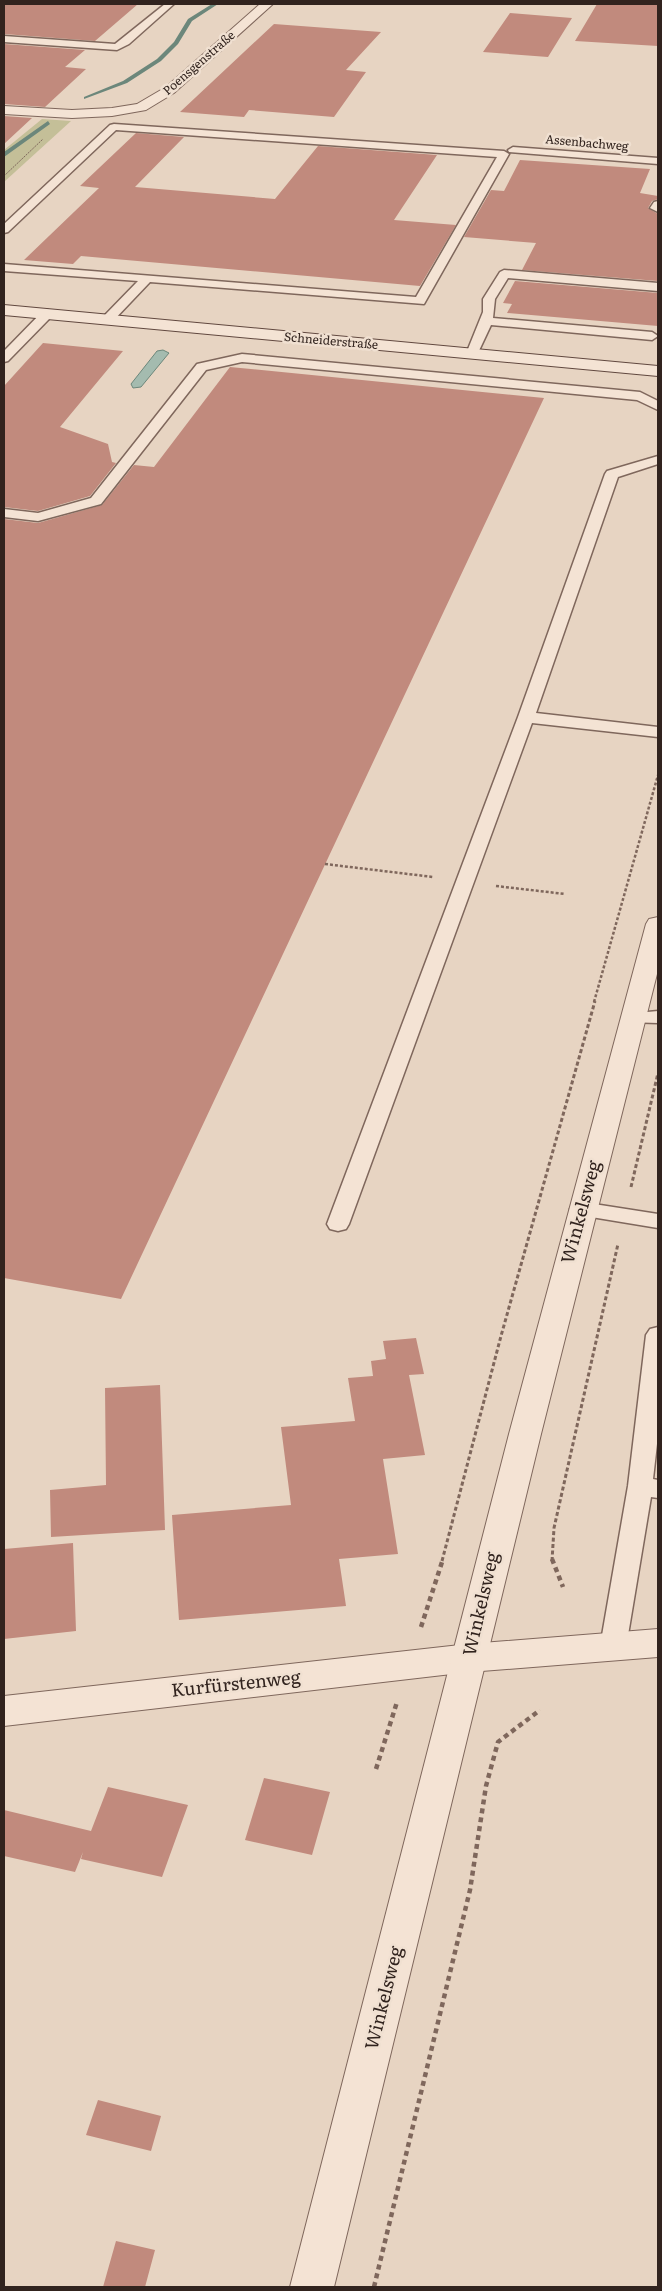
<svg xmlns="http://www.w3.org/2000/svg" width="662" height="2291" viewBox="0 0 662 2291" font-family="Literata,serif">
  <style>
    .green { fill: #c4bf98 }
    .water { fill: #a4bbaf; stroke: #6c877b }
    .lines { fill: none; stroke-linecap: round; stroke-linejoin: round }
    .stream { fill: #6c877b; fill-rule: evenodd }
    .building { fill: #c18a7d }
    .service-casing { stroke: #7f675c; stroke-width: 3 }
    .minor-casing { stroke: #7f675c; stroke-width: 2 }
    .tertiary-casing { stroke: #7f675c; stroke-width: 2 }
    .secondary-casing { stroke: #61483f; stroke-width: 2 }
    .path-far3 { stroke: #7f675c; stroke-width: 1; stroke-dasharray: 2 1; stroke-linecap: butt }
    .path-far2 { stroke: #7f675c; stroke-width: 2.5; stroke-dasharray: 3 2; stroke-linecap: butt }
    .path-far1 { stroke: #7f675c; stroke-width: 3; stroke-dasharray: 4 2.5; stroke-linecap: butt }
    .path { stroke: #7f675c; stroke-width: 4.5; stroke-dasharray: 5 4; stroke-linecap: butt }
    .service { fill: #f4e3d4; fill-rule: evenodd }
    .minor { fill: #f4e3d4; fill-rule: evenodd }
    .tertiary { fill: #f4e3d4; fill-rule: evenodd }
    .secondary { fill: #f4e3d4; fill-rule: evenodd }
    .labels { text-anchor: middle; stroke-width: 5; stroke-linejoin: round; paint-order: stroke }
    .far-street-label { font-size: 12px; fill: #31231e; stroke: #f0e0d1 }
    .near-street-label { font-size: 18px; fill: #31231e; stroke: #f0e0d1 }
  </style>
  <rect width="100%" height="100%" fill="#e7d4c2"/>
  <path class="green" d="M42,119L71,121L4,182V150Z"/>
  <path class="water" d="M163,350L169,353L141,387L133,388L131,384L157,351Z"/>
  <g class="lines">
    <path class="stream" d="M212,4H218L192,21L178,44L161,61L127,83L84,99V97L123,81L157,59L174,42L188,19Z
      M48,121L50,124L4,157V152Z"/>
  </g>
  <path class="building" d="M4,4H138L95,41L4,34Z
    M597,4H658V46L575,41Z
    M510,13L572,18L548,57L483,52Z
    M274,24L381,32L346,70L366,72L334,117L249,110L244,117L180,112Z
    M4,44L85,50L65,67L86,69L45,107L4,104Z
    M4,116L32,118L4,144Z
    M136,133L184,137L135,187L275,199L318,146L437,155L394,220L456,225L420,286L81,256L73,264L24,260L99,188L80,186Z
    M520,160L650,169L640,193L658,196V199L652,201L648,208L658,214V281L522,270L536,243L464,237L491,190L504,191Z
    M515,281L658,293V326L507,313L512,304L503,303Z
    M43,343L123,351L60,427L108,444L112,462L116,463L90,496L38,511L4,507V386Z
    M230,367L544,398L121,1299L4,1278V519L38,523L102,505L134,465L154,467Z
    M416,1338L424,1374L409,1375L425,1455L383,1459L398,1554L339,1559L346,1606L179,1620L172,1515L291,1505L281,1427L355,1421L348,1378L373,1376L371,1361L386,1359L383,1341Z
    M160,1385L165,1530L51,1537L50,1490L106,1485L105,1388Z
    M73,1543L76,1631L4,1639V1549Z
    M264,1778L330,1792L312,1855L245,1840Z
    M108,1787L188,1805L162,1877L81,1859L83,1852L75,1872L4,1856V1810L91,1831Z
    M98,2100L161,2116L151,2151L86,2135Z
    M116,2241L155,2250L145,2287H103Z"/>
  <g class="lines">
    <defs>
      <path id="service" d="M165,4H174L129,44L117,50L4,42V36L115,44Z
        M114,124L504,151L509,154L424,304L150,282L111,323H103L101,320L103,317L138,281L4,271V264L416,297L497,157L116,130L8,232L4,233V224L110,125Z
        M513,147L658,158V164L509,152L508,150Z
        M658,201V212L650,208L654,202Z
        M504,270L658,283V291L508,278L495,299L493,318L652,332L658,336L652,340L491,325L476,357H468L466,354L483,312V299L500,272Z
        M47,310L51,311L53,314L51,317L8,361L4,362V351L43,311Z
        M242,354L640,392L658,401V410L637,400L242,362L206,370L101,504L38,521L4,517V509L38,513L91,498L197,364Z
        M658,456V464L618,477L536,713L658,727V737L532,723L349,1224L346,1229L338,1231L330,1229L327,1224L518,717L605,474L607,471Z
        M658,1011V1023L626,1022L623,1018L626,1014Z
        M581,1202L658,1214V1228L573,1214L570,1209L573,1204Z
        M658,1327V1435L653,1479L658,1480V1498L651,1497L626,1647L622,1655L613,1658L604,1655L600,1647L628,1486L646,1335L650,1329Z"/>
      <path id="minor" d="M260,4H273L174,93L146,110L112,116L72,118L4,114V106L72,110L112,108L137,104L166,87Z
        M658,1629V1657L469,1672L4,1726V1696L469,1644Z"/>
      <path id="tertiary" d="M658,917V970L541,1434L334,2287H290L509,1434L646,924L649,919Z"/>
      <path id="secondary" d="M4,305L658,366V376L4,315Z"/>
    </defs>
    <use href="#service" class="service-casing"/>
    <use href="#minor" class="minor-casing"/>
    <use href="#tertiary" class="tertiary-casing"/>
    <use href="#secondary" class="secondary-casing"/>
    <path class="path-far3" d="M4,176L43,139"/>
    <path class="path-far2" d="M325,864L433,877
      M496,886L565,894
      M594,1002L658,775"/>
    <path class="path-far1" d="M631,1187L658,1073
      M442,1561L501,1336L595,1001
      M552,1561L554,1528L618,1244"/>
    <path class="path" d="M552,1559L563,1587
      M421,1627L443,1559
      M376,1769L397,1702
      M374,2287L470,1890L486,1786L498,1742L540,1710"/>
    <use href="#service" class="service"/>
    <use href="#minor" class="minor"/>
    <use href="#tertiary" class="tertiary"/>
    <use href="#secondary" class="secondary"/>
  </g>
  <g class="labels">
    <g class="far-street-label">
      <text transform="translate(199 63) rotate(-41)" y="4">Poensgenstraße</text>
      <text transform="translate(587 143) rotate(5)" y="4">Assenbachweg</text>
      <text transform="translate(331 341) rotate(5)" y="4">Schneiderstraße</text>
    </g>
    <g class="near-street-label">
      <text transform="translate(581 1212) rotate(-75)" y="6">Winkelsweg</text>
      <text transform="translate(481 1604) rotate(-77)" y="6">Winkelsweg</text>
      <text transform="translate(236 1684) rotate(-6)" y="6">Kurfürstenweg</text>
      <text transform="translate(384 1998) rotate(-76)" y="6">Winkelsweg</text>
    </g>
  </g>
  <rect width="662" height="2291" fill="none" stroke="#31231e" stroke-width="10"/>
</svg>
